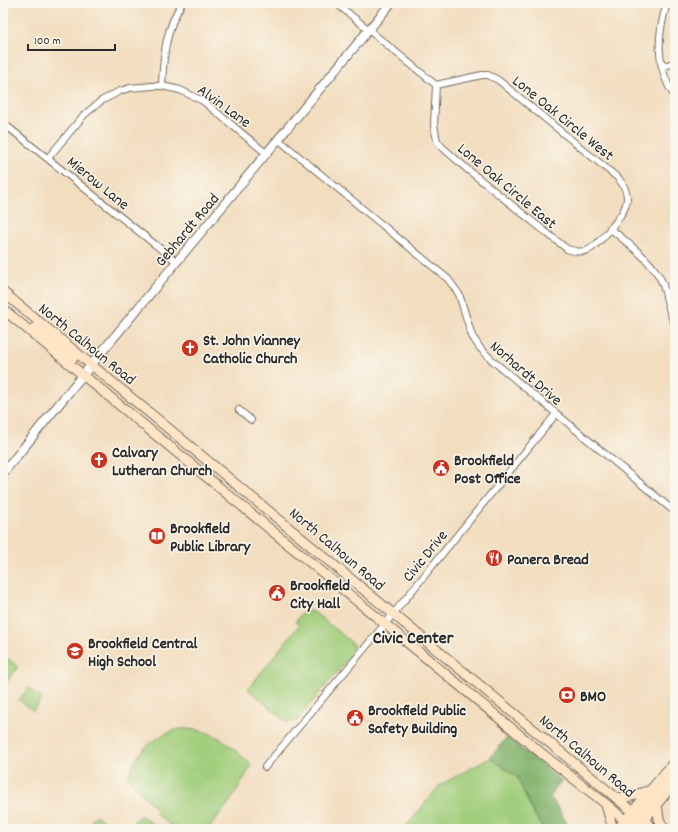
<svg xmlns="http://www.w3.org/2000/svg" width="678" height="832" viewBox="0 0 678 832" font-family="Dekko,sans-serif">
  <style>
    .green { fill: #a1ce7b; stroke: #667c53 }
    .forest { fill: #80b16b; stroke: #566e4b }
    .lines { fill: none; stroke-linecap: round; stroke-linejoin: round }
    .minor-casing { stroke: #71695f; stroke-width: 8 }
    .tertiary-casing { stroke: #71695f; stroke-width: 10 }
    .secondary-casing { stroke: #71695f; stroke-width: 11 }
    .minor { stroke: #fff; stroke-width: 6 }
    .tertiary { stroke: #fff; stroke-width: 8 }
    .secondary { stroke: #ffe4c6; stroke-width: 9 }
    .labels { text-anchor: middle; stroke-width: 3; stroke-linejoin: round; paint-order: stroke }
    .street-label { font-size: 16px; fill: #2b2b2b; stroke: #fbf7ec }
    .poi-label { font-size: 16px; font-weight: bold; fill: #2b2b2b; stroke: #fbf7ec; text-anchor: start }
    .quarter-label { font-size: 18px; font-weight: bold; fill: #2b2b2b; stroke: #fbf7ec }
  </style>
  <rect width="100%" height="100%" fill="#fbf7ec"/>
  <filter id="ink" filterUnits="userSpaceOnUse"><feTurbulence type="fractalNoise" baseFrequency=".025" numOctaves="2"/><feDisplacementMap in="SourceGraphic" scale="8" xChannelSelector="R" yChannelSelector="G"/><feConvolveMatrix kernelMatrix="1 2 1 2 8 2 1 2 1" color-interpolation-filters="sRGB"/></filter>
  <filter id="wash" filterUnits="userSpaceOnUse"><feTurbulence type="fractalNoise" baseFrequency=".012" numOctaves="4" result="noise"/><feDisplacementMap in="SourceGraphic" scale="16" xChannelSelector="R" yChannelSelector="G"/><feGaussianBlur stdDeviation="0.9" result="paint"/><feColorMatrix in="noise" values="0 0 0 0 0 0 0 0 0 0 0 0 0 0 0 0 0 1.4 0 .05"/><feComposite in="paint" operator="in"/></filter>
  <g filter="url(#wash)">
    <rect width="100%" height="100%" fill="#f2ddbf"/>
    <path class="green" d="M309,611L314,612L351,642C354,645 354,648 353,653L297,720L292,722H287L248,689L299,625L295,622L302,613Z
      M5,656L18,667L3,686V658Z
      M29,688L42,699L33,711L19,700Z
      M180,729C215,728 228,744 252,765L229,803L208,829H180L174,824L172,827L155,813L157,810L128,778C136,751 153,736 180,729Z
      M490,758L517,777L533,813L544,829H404L440,785Z
      M96,815L112,828L111,829H98L90,822Z
      M140,815L153,824L150,829H128Z"/>
    <path class="forest" d="M507,737L562,781L550,796L563,816L569,829H544L533,813L517,777L490,758Z"/>
  </g>
  <g filter="url(#ink)">
    <g class="lines">
      <defs>
        <path id="minor" d="M336,3L436,85
          M667,3C657,35 655,67 675,97
          M663,66L675,63
          M482,75H488L498,80L618,178C624,185 629,195 626,204C624,214 598,246 588,250C581,253 574,251 567,249L467,169L442,147L437,141L434,125L436,85Z
          M162,86C163,56 166,28 182,3
          M3,123L177,262
          M279,140L448,279L459,294L472,336L480,348L493,361L675,512
          M48,158L84,115L101,101L120,91L130,88L152,86H162L180,90L203,101L267,154
          M610,228C628,244 652,260 662,282C667,296 668,312 675,324
          M239,410L251,420
          M265,767L385,624L556,414"/>
        <path id="tertiary" d="M3,473L77,382L391,3"/>
        <path id="secondary" d="M3,292L654,829
          M3,309L545,756L606,804L635,829
          M34,328L47,336L73,358
          M616,798L632,796L651,790
          M657,804L659,819L664,829
          M606,805L613,829
          M636,821L638,816L675,770
          M640,825L675,782
          M618,829L675,761"/>
      </defs>
      <use href="#minor" class="minor-casing"/>
      <use href="#tertiary" class="tertiary-casing"/>
      <use href="#secondary" class="secondary-casing"/>
      <use href="#minor" class="minor"/>
      <use href="#tertiary" class="tertiary"/>
      <use href="#secondary" class="secondary"/>
    </g>
  </g>
  <defs>
    <symbol id="church-disc" viewBox="-11 -11 22 22"><circle r="9.5" fill="#c8321e" stroke="#fbf7ec"/><path d="M-1.2-6h2.4v3.5h3.3v2.4h-3.3V6h-2.4V-.1h-3.3v-2.4h3.3Z" fill="#fff"/></symbol>
    <symbol id="civic-disc" viewBox="-11 -11 22 22"><circle r="9.5" fill="#c8321e" stroke="#fbf7ec"/><path d="M-.6-6.5H3V-4.5H.6V-3L4-1V1h2V6H-6V1h2V-1L-.6-3ZM-1.2 2.5V6h2.4V2.5Z" fill="#fff"/></symbol>
    <symbol id="library-disc" viewBox="-11 -11 22 22"><circle r="9.5" fill="#c8321e" stroke="#fbf7ec"/><path d="M-6-4Q-3-5.5-.7-3.5V5Q-3 3-6 4ZM6-4Q3-5.5 .7-3.5V5Q3 3 6 4Z" fill="#fff"/></symbol>
    <symbol id="restaurant-disc" viewBox="-11 -11 22 22"><circle r="9.5" fill="#c8321e" stroke="#fbf7ec"/><path d="M-5-6h1v4h1v-4h1v4h1v-4h1v5L-1.5 .5V6h-2V.5L-5-1ZM5-6V6H3V1.5H1.5Q1.5-4 5-6Z" fill="#fff"/></symbol>
    <symbol id="school-disc" viewBox="-11 -11 22 22"><circle r="9.5" fill="#c8321e" stroke="#fbf7ec"/><path d="M0-5L7-2L0 1L-7-2ZM-4 1L0 2.5L4 1V4Q0 6-4 4Z" fill="#fff"/></symbol>
    <symbol id="bank-disc" viewBox="-11 -11 22 22"><circle r="9.5" fill="#c8321e" stroke="#fbf7ec"/><path d="M-6-4H6V4H-6ZM0-2.3a2.3 2.3 0 1 0 0 4.6a2.3 2.3 0 1 0 0-4.6Z" fill="#fff"/></symbol>
  </defs>
  <g fill-rule="evenodd">
    <use href="#church-disc" x="180" y="338" width="20" height="20"/>
    <use href="#church-disc" x="89" y="450" width="20" height="20"/>
    <use href="#civic-disc" x="431" y="458" width="20" height="20"/>
    <use href="#library-disc" x="147" y="526" width="20" height="20"/>
    <use href="#restaurant-disc" x="484" y="548" width="20" height="20"/>
    <use href="#civic-disc" x="267" y="583" width="20" height="20"/>
    <use href="#school-disc" x="65" y="641" width="20" height="20"/>
    <use href="#bank-disc" x="557" y="685" width="20" height="20"/>
    <use href="#civic-disc" x="345" y="708" width="20" height="20"/>
  </g>
  <g class="labels">
    <g class="street-label">
      <text transform="translate(225 105) rotate(36)" y="6">Alvin Lane</text>
      <text transform="translate(564 117) rotate(39)" y="6">Lone Oak Circle West</text>
      <text transform="translate(99 182) rotate(39)" y="6">Mierow Lane</text>
      <text transform="translate(508 185) rotate(40)" y="6">Lone Oak Circle East</text>
      <text transform="translate(186 229) rotate(-50)" y="6">Gebhardt Road</text>
      <text transform="translate(88 343) rotate(39)" y="6">North Calhoun Road</text>
      <text transform="translate(527 372) rotate(41)" y="6">Norhardt Drive</text>
      <text transform="translate(338 548) rotate(40)" y="6">North Calhoun Road</text>
      <text transform="translate(424 555) rotate(-51)" y="6">Civic Drive</text>
      <text transform="translate(588 755) rotate(40)" y="6">North Calhoun Road</text>
    </g>
    <g class="poi-label">
      <text x="203" y="345">St. John Vianney<tspan x="203" dy="18">Catholic Church</tspan></text>
      <text x="112" y="457">Calvary<tspan x="112" dy="18">Lutheran Church</tspan></text>
      <text x="454" y="465">Brookfield<tspan x="454" dy="18">Post Office</tspan></text>
      <text x="170" y="533">Brookfield<tspan x="170" dy="18">Public Library</tspan></text>
      <text x="507" y="564">Panera Bread</text>
      <text x="290" y="590">Brookfield<tspan x="290" dy="18">City Hall</tspan></text>
      <text x="88" y="648">Brookfield Central<tspan x="88" dy="18">High School</tspan></text>
      <text x="580" y="701">BMO</text>
      <text x="368" y="715">Brookfield Public<tspan x="368" dy="18">Safety Building</tspan></text>
    </g>
    <g class="quarter-label">
      <text x="413" y="643">Civic Center</text>
    </g>
  </g>
  <rect width="678" height="832" fill="none" stroke="#fbf7ec" stroke-width="16"/>
  <path d="M28 44v6h87v-6" fill="none" stroke="#2b2b2b" stroke-width="2"/>
  <text x="34" y="44" font-size="12" fill="#2b2b2b" stroke="#fbf7ec" stroke-width="3" paint-order="stroke">100 m</text>
</svg>
